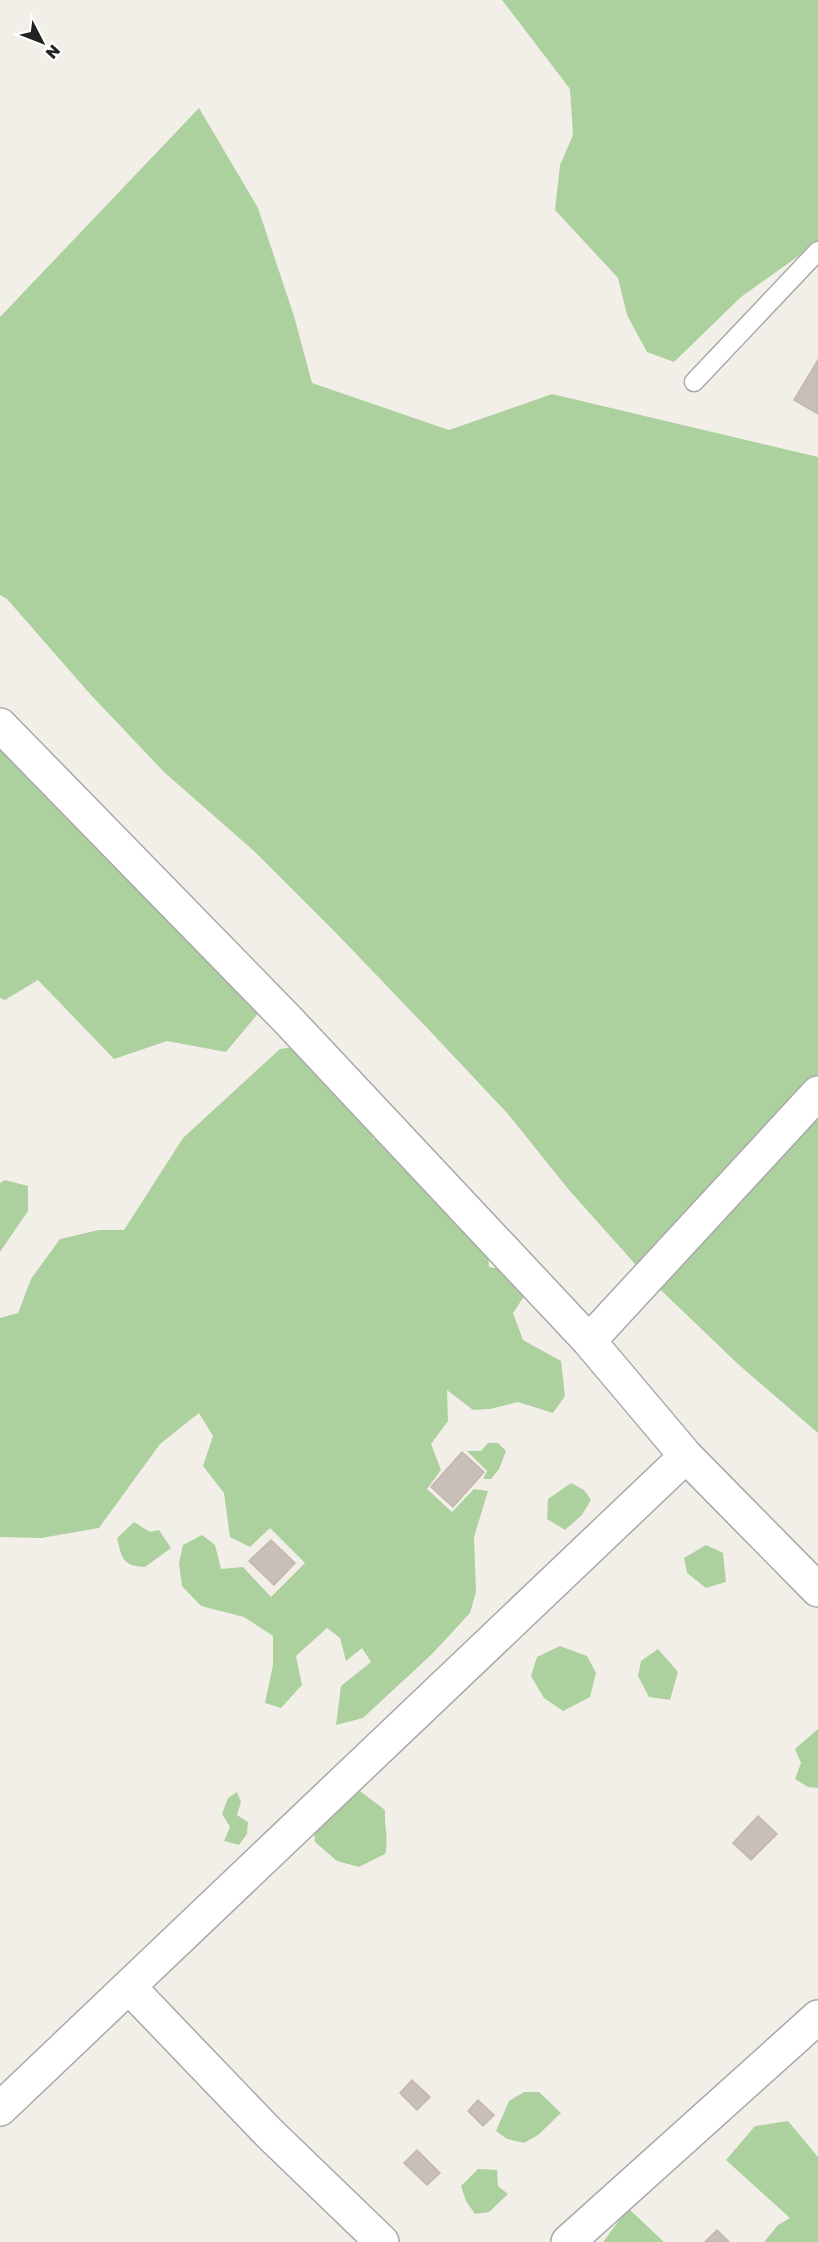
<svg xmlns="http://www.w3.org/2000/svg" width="818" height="2242" viewBox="0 0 818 2242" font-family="'Golos Text',sans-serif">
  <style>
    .forest { fill: #add19e }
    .building { fill: #c7bfb8; stroke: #c4b6ab; stroke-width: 1.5 }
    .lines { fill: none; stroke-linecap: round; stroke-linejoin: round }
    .service-casing { stroke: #a9a9a9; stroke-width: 21 }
    .minor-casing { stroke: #a9a9a9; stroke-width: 36 }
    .service { stroke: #fff; stroke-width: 18 }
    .minor { stroke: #fff; stroke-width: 33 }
  </style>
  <rect width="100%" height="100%" fill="#f2efe9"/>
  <path class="forest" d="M502,0H818V242L741,297L674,362L647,352L627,315L618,278L555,210L560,165L573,135L570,89Z
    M199,108L258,208L294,316L312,383L449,430L552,394L818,457V1433L739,1365L644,1274L569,1190L508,1114L428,1029L338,935L254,851L165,773L90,694L7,599L0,595V317Z
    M0,716L270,999L226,1052L167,1041L114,1059L38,980L5,1000L0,998Z
    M299,1046L377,1102L373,1140L380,1135L487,1240L489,1267L515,1271L529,1289L513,1313L523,1340L561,1361L565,1396L553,1413L518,1402L490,1409L473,1410L447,1390L448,1421L431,1444L441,1470L427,1489L452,1512L474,1489L488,1491L474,1537L476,1592L470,1613L432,1654L363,1718L336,1725L341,1686L371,1662L362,1648L346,1661L340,1638L327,1628L296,1656L302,1685L281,1708L265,1703L273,1665V1636L244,1617L201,1606L182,1586L179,1563L183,1545L202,1535L215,1545L221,1569L243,1567L271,1597L305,1563L270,1528L250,1547L230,1537L224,1493L203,1466L213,1436L199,1413L160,1444L99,1528L41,1538L0,1537V1318L18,1313L31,1279L60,1239L99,1230H124L183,1138L280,1049Z
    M5,1180L28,1186V1211L0,1252V1183Z
    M488,1443H498L506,1451L499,1469L491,1479H483L487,1471L467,1451H481Z
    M571,1483L584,1490L591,1500L582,1515L565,1530L547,1519L548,1499Z
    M134,1522L150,1532L159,1530L171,1548L145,1567C123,1566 122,1559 117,1538Z
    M706,1545L723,1553L726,1582L706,1588L687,1573L684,1558Z
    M560,1646L587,1656L596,1673L590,1697L563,1711L544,1698L531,1676L537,1657Z
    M658,1649L678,1672L670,1700L649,1697L638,1676L641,1661Z
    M818,1729V1788L808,1787L795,1779L801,1763L795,1749Z
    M346,1784L360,1791L385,1810C384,1824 389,1842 385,1854L359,1867L337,1861L315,1842L313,1819Z
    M237,1792L241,1802L237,1815L248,1822L247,1834L239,1845L224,1841L230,1827L222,1814L228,1798Z
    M524,2092H539L561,2113L538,2135L524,2143L507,2139L496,2131L509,2101Z
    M788,2121L818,2157V2242H764L778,2225L790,2218L726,2160L755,2126Z
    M478,2169L497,2170L498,2186L508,2194L489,2212L475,2214L466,2201L461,2186Z
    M628,2208L664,2242H603Z"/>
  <path class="building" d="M818,360V414L794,400Z
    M462,1452L484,1472L453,1507L431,1487Z
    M271,1540L295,1563L274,1585L249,1561Z
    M758,1816L777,1834L751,1860L733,1843Z
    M412,2080L430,2097L417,2110L400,2093Z
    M478,2100L494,2115L483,2126L468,2111Z
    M417,2150L440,2173L427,2185L404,2163Z
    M717,2230L729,2242H705Z"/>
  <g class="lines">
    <defs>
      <path id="service" d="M694,382L818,251"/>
      <path id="minor" d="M0,725L287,1019L589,1341L686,1456L818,1590
        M589,1341L818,1093
        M129,1987L269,2133L382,2242
        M0,2109L686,1456
        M568,2242L818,2017"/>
    </defs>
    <use href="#service" class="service-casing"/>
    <use href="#minor" class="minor-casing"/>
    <use href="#service" class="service"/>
    <use href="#minor" class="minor"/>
  </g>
  <g transform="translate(42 42) rotate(132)" stroke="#ffffff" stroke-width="4.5" paint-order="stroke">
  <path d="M0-4.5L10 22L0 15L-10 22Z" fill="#222222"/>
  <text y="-9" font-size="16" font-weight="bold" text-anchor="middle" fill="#222222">N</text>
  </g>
</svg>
